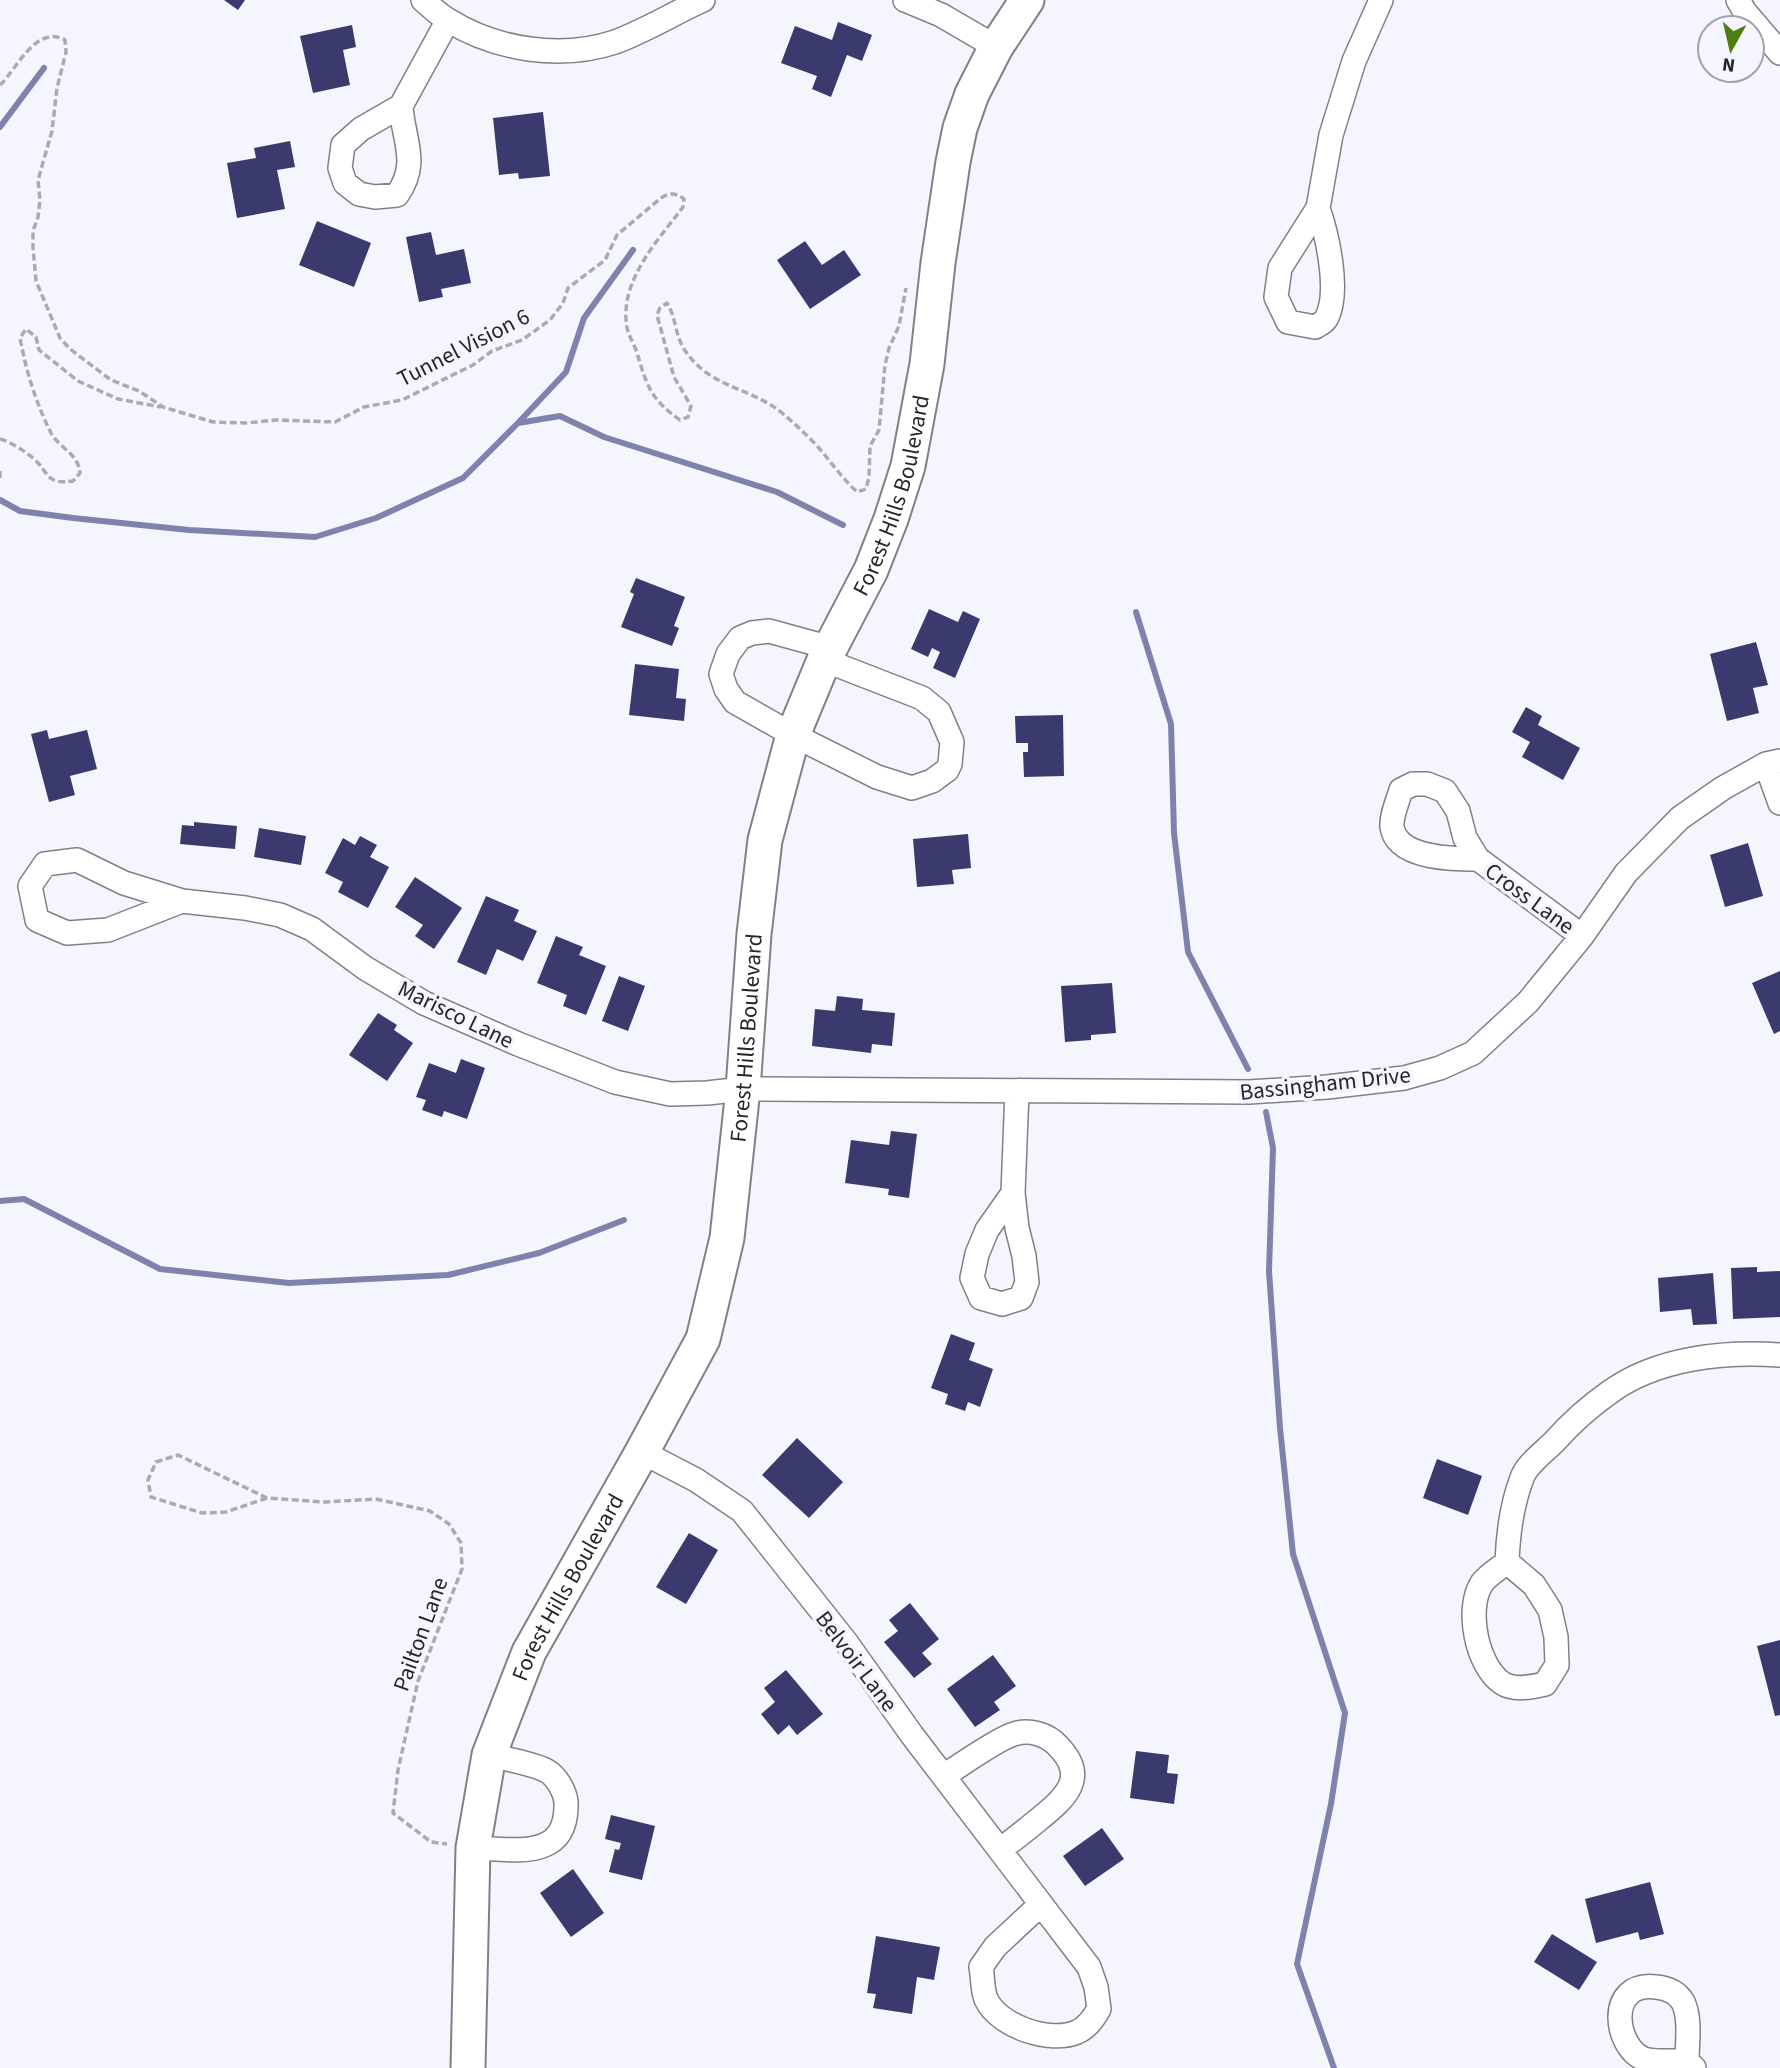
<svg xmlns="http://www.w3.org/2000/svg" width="1780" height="2068" viewBox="0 0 1780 2068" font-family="'Source Sans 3',sans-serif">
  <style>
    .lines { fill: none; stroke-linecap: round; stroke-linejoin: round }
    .stream { stroke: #8082ae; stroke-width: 6 }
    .building { fill: #3b3a6e }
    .minor-casing { stroke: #808188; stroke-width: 26 }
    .secondary-casing { stroke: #808188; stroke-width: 37 }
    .path { stroke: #aaabb1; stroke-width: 3.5; stroke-dasharray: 7 3.5; stroke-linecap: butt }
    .minor { stroke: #fff; stroke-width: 23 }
    .secondary { stroke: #fff; stroke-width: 33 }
    .labels { text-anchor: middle; stroke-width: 7; stroke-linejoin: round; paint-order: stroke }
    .street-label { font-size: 23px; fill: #26262a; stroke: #f4f5fd }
  </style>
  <rect width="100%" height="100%" fill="#f4f5fd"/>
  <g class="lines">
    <path class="stream" d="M0,127L44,68
      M518,423L560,416L604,437L777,492L843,525
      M0,500L20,511L73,518L189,530L315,537L376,518L463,478L518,423L566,372L584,318L633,250
      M1136,612L1171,724L1174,833L1188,952L1248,1069
      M1266,1112L1273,1148L1269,1271L1280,1428L1293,1554L1345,1713L1331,1804L1297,1964L1334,2068
      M0,1201L24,1199L160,1269L289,1283L448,1275L539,1253L624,1220"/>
  </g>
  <path class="building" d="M224,0H245L238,10Z
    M838,22L872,35L862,61L847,55L831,97L812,89L817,76L781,63L795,26L832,40Z
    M352,25L356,47L343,50L350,85L313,93L300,36Z
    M543,112L550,176L519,179L518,173L499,175L493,118Z
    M290,141L295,167L277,170L285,209L237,218L227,163L256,158L254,148Z
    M317,221L371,243L354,287L299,265Z
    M431,232L436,255L464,249L471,283L441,289L443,297L419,302L406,237Z
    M805,241L822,265L844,250L861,275L810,309L777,260Z
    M636,578L685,597L674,626L679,628L672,646L621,627L634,594L630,592Z
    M929,609L958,622L963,611L980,619L955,678L933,668L940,652L932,648L928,657L911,649Z
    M1756,642L1768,685L1753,688L1759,713L1727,721L1710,654Z
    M635,664L679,669L676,698L686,699L684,721L629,715Z
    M1526,707L1542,716L1538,725L1580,748L1563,780L1522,757L1530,742L1512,732Z
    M1063,715L1064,776L1024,777L1023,752H1028V743H1016L1015,716Z
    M47,730L49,739L87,730L97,769L70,776L75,795L49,802L31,734Z
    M194,822L237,826L235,849L180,844L182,825L194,826Z
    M259,828L306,836L301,865L254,857Z
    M968,834L971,868L952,870L954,884L917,887L913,839Z
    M360,836L377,845L370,857L389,867L368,908L338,892L343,882L325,873L343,838L355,845Z
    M1748,843L1763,896L1725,907L1710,855Z
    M415,877L462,908L434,949L415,936L423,925L395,907Z
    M486,896L519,910L514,921L537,931L523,961L497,949L486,975L457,962Z
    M556,936L583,947L579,955L606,966L586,1015L563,1006L567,995L537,983Z
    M1780,971V1031L1774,1034L1752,983Z
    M619,976L645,986L628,1031L602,1021Z
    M1112,983L1116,1033L1091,1035V1040L1065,1042L1061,986Z
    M837,996L863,999L862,1010L895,1013L892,1046L872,1044L871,1053L812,1046L815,1009L835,1011Z
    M378,1013L397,1025L394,1030L413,1043L387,1081L349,1055Z
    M461,1059L485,1068L467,1119L444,1111L442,1117L422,1110L426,1100L416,1097L429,1063L456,1073Z
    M891,1131L917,1134L909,1198L888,1195L889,1189L845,1183L851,1140L889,1145Z
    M1757,1267V1272L1780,1271V1317L1733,1319L1731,1268Z
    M1713,1273L1717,1324L1693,1325L1691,1309L1660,1312L1658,1278Z
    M951,1334L975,1343L969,1360L993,1369L980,1407L968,1402L965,1411L945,1404L948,1394L931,1388Z
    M797,1438L843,1482L809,1518L762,1475Z
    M1437,1459L1482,1476L1468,1515L1423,1498Z
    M689,1533L718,1550L686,1604L656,1587Z
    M910,1603L939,1639L922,1653L932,1664L914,1678L884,1642L898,1631L889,1620Z
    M1780,1640V1715L1775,1716L1757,1646Z
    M993,1655L1016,1686L994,1702L1000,1710L975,1727L947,1689Z
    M786,1670L823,1714L797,1735L789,1725L778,1735L761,1714L775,1702L764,1688Z
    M1136,1751L1169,1755L1167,1773L1178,1774L1174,1804L1130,1798Z
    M611,1815L655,1826L642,1880L609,1872L615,1849L619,1850L621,1843L605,1839Z
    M1102,1828L1124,1859L1085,1886L1063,1856Z
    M573,1869L604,1913L571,1937L540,1893Z
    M1650,1882L1664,1934L1640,1940L1638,1932L1596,1943L1585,1899Z
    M1552,1934L1597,1962L1579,1990L1534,1962Z
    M876,1936L940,1947L934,1980L917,1977L912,2014L873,2008L876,1994L867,1993Z"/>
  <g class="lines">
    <defs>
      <path id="minor" d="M423,0C431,7 439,15 448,20C496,50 561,60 615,42C645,31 674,13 703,0
        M905,0L941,15L996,47
        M1738,0L1745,12L1780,53
        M401,106C403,140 420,163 397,195L375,197L359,194L345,183L340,168L343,145L361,129L401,106L448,20
        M1318,208C1327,234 1340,291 1327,317C1325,322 1320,324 1315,327L1288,322L1276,297L1280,268L1318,208L1331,135L1354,61L1381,0
        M824,660L922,698L939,712L952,742L950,764L947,770L932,781L912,788L877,777L793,735L735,702L726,689L721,674L728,654L740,638L752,633L769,631L831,648
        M1766,764L1780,803
        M1478,859C1453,859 1397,859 1392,827C1391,815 1398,801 1401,790L1413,784H1427L1445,791L1458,811L1465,838L1478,859L1582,936
        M182,901L108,930L67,933L37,920L30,886L45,864L77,860L124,883L182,901L245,908L280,915L312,929L365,968L424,1003L518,1044L615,1082L670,1094L707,1093L743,1089L1249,1092L1327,1087L1404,1078L1440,1068L1473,1053L1528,1002L1582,936L1626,873L1680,818L1723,788L1766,764L1780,761
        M1013,1193L1017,1228L1024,1256L1027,1282L1021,1298L1002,1304L981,1298L972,1278L977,1254L987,1230L1013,1193L1017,1091
        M642,1452L696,1480L742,1511L846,1642L912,1735L1089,1967L1096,1987L1099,2009C1093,2019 1087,2028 1077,2032C1050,2044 998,2026 986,1999C982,1990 983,1976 981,1967L995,1947L1041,1904
        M1507,1562L1534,1585L1550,1610L1556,1637L1557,1665L1545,1684C1532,1687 1514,1691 1502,1683C1477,1666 1465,1609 1482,1583C1488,1575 1500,1568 1507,1562C1508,1535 1512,1504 1522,1478C1526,1465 1544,1452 1554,1442C1570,1424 1590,1406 1610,1392C1657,1358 1724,1351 1780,1355
        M944,1776C959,1766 999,1738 1014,1734C1029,1729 1047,1734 1058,1746C1089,1778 1065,1798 1038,1820C1026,1830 1013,1840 1000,1850
        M473,1848C514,1849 568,1862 566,1802C565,1791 556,1776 547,1771C532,1763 506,1759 489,1755
        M1687,2061C1675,2060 1656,2063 1644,2059C1615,2048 1605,1981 1656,1987C1667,1988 1677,1992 1683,2002C1691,2019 1687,2043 1687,2061L1694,2068"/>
      <g id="secondary">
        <path id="s1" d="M468,2068L473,1848L489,1755L529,1652L642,1452L703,1339L727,1238L743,1089L754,934L765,840L793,735L824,660L871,570L891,519L908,466L927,364L938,263L953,162L960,128L972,94L996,47L1027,0"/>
      </g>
    </defs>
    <use href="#minor" class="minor-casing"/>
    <use href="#secondary" class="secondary-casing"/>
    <path class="path" d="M0,85C17,69 36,24 65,40L66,52L57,88L52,131L38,180L40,200L38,217L33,231V247L36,281L60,338L70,349L111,380L139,391L163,407L213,422L247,423L276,420L335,422L364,407L402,400L473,365L492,351L522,340L550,320L563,303L568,288L605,260L617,235L661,198C670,192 676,193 684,199L683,207C659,239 623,277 626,320C626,331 632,340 636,350C647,385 649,398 680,420L688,417L691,406L674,377L657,315L660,308L667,303C676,317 675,335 684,349C710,389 749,386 782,413C795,424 807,435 818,447C831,462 842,478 857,492L866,489L869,477L870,446L879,430L885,365L889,348L899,326L906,288
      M0,439C9,441 26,452 33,458C50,473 45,485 73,481L80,473C79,454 59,448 51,433C36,403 26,371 20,338L26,329L36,337L39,350L78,381L118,399L161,407
      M0,471V480
      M267,1498L226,1512L202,1513L151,1497L148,1480L156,1462L178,1455L267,1498L325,1502L376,1499L430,1511L449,1524L461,1543L462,1569L418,1681L398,1770L393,1813L431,1842L447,1844"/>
    <use href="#minor" class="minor"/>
    <use href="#secondary" class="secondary"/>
  </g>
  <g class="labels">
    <g class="street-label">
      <text transform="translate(463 347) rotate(-27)" y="8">Tunnel Vision 6</text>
      <text dy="8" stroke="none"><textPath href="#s1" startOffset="1656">Forest Hills Boulevard</textPath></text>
      <text transform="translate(1530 898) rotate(36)" y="8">Cross Lane</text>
      <text transform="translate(456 1014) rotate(26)" y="8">Marisco Lane</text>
      <text dy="8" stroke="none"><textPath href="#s1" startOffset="1088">Forest Hills Boulevard</textPath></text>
      <text transform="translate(1325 1083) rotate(-6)" y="8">Bassingham Drive</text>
      <text dy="8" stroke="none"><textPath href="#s1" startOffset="500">Forest Hills Boulevard</textPath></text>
      <text transform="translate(420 1634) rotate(-70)" y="8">Pailton Lane</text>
      <text transform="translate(857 1661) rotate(53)" y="8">Belvoir Lane</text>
    </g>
  </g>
  <g transform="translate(1731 49) rotate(188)"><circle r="33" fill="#f4f5fd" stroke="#a2a2a9" stroke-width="2"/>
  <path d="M0-5L12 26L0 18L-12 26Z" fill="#4e7f0e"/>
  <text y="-10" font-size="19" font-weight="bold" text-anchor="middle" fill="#26262a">N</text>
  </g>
</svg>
